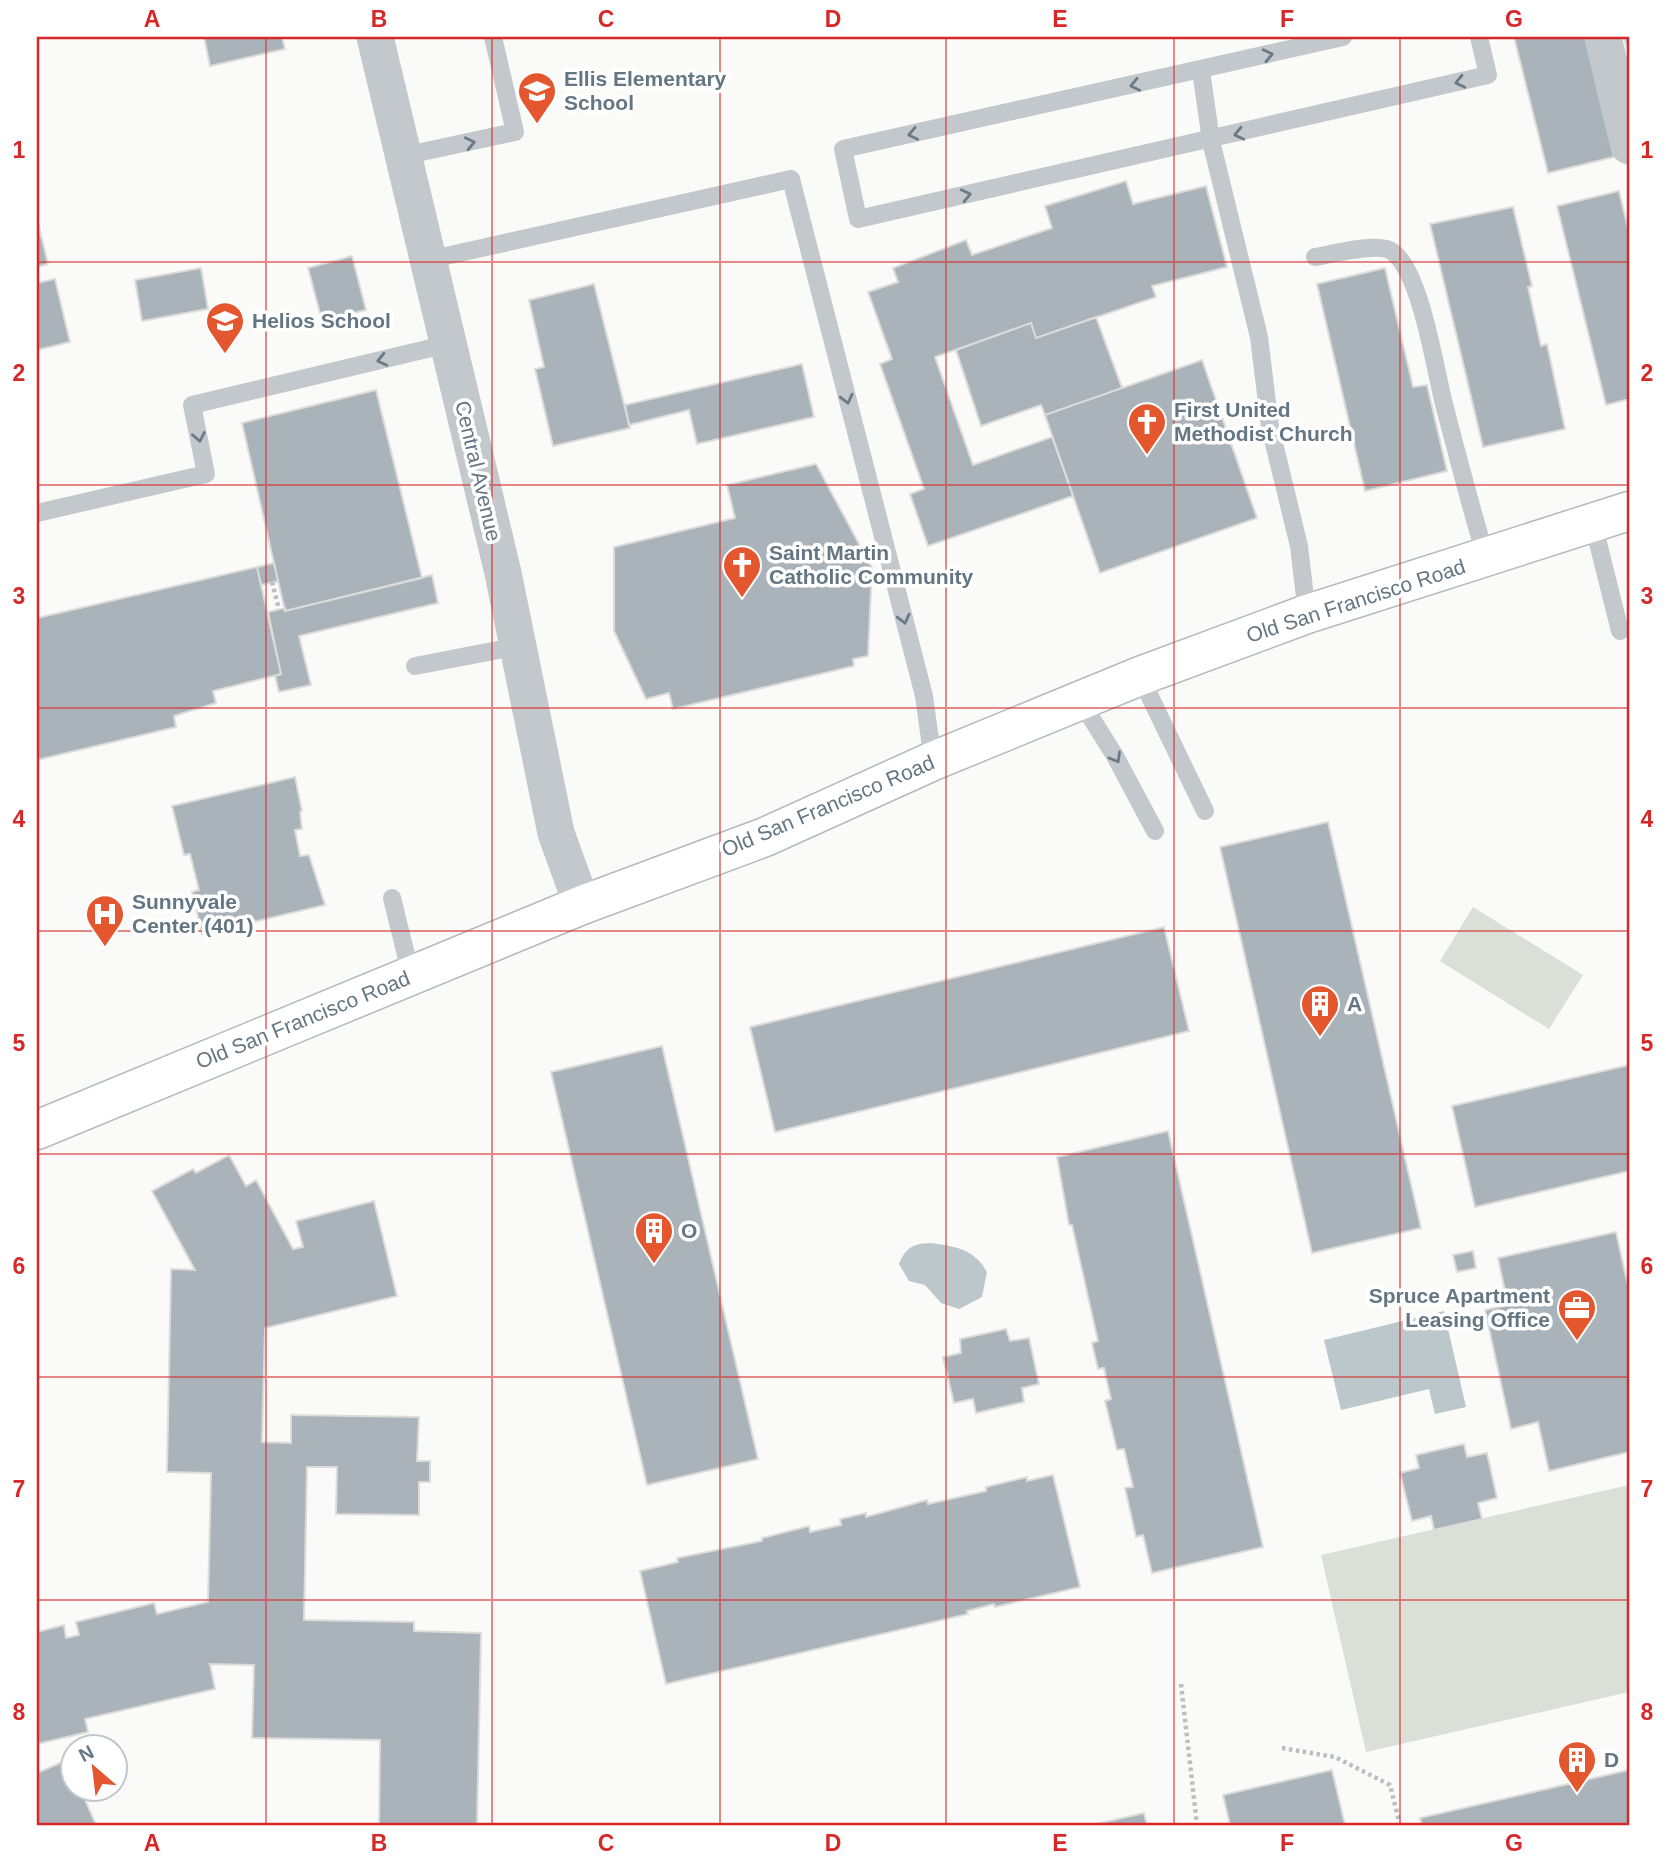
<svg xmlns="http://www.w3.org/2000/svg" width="1666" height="1862" viewBox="0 0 1666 1862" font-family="Arial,sans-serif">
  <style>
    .green { fill: #dadfd7 }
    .water { fill: #bbc7cb }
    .building { fill: #aab3b9; stroke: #dcdcda; stroke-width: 2 }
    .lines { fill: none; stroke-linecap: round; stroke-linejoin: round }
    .secondary-casing { stroke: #b3babf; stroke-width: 41 }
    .path { stroke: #bbbfc2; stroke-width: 4.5; stroke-dasharray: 3.5 3.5; stroke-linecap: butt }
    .service { stroke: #c3c8cc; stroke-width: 18 }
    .minor { stroke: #c3c8cc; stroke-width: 37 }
    .secondary { stroke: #fff; stroke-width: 38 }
    .oneway { stroke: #6a7a87 }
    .grid { fill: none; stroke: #d62828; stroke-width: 2; stroke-opacity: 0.55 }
    .labels { text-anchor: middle; stroke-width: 7; stroke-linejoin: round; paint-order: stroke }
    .poi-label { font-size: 21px; font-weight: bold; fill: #657683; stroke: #fff; text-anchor: start }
    .street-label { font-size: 21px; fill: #657683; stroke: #fff }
    .neatline { fill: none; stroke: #d62828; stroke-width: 2.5 }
    .grid-label { font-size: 23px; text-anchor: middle; font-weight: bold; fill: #d62828 }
  </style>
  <rect width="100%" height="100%" fill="#fafaf8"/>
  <path class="green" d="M1473,907L1583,975L1549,1029L1440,961Z
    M1629,1485V1692L1366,1752L1321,1555Z"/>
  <path class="water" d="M930,1243C954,1246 975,1249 987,1272L982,1297L959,1309L941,1303L925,1285L909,1281L899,1264C906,1247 913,1244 930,1243Z
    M1444,1311L1466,1407L1435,1414L1429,1389L1341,1410L1324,1340Z"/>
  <path class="building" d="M204,37H282L285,49L210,66Z
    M1514,37H1585L1614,157L1548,173Z
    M1624,37H1629V57Z
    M1126,181L1133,204L1206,186L1227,267L1152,286L1156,297L1036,338L1031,323L935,357L973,465L1052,437L1073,496L928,546L910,494L924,489L880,364L892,359L868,292L898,282L893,268L966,240L972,255L1052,228L1045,206Z
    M1619,191L1629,233V399L1606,405L1557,206Z
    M1513,207L1532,286L1528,287L1541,346L1547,344L1565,429L1483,447L1430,224Z
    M37,219L48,264L37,267Z
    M352,256L366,310L322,321L308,268Z
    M201,268L208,309L142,321L135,280Z
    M1385,268L1413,387L1427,385L1447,471L1365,491L1317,284Z
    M55,279L70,342L37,350V283Z
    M594,284L630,428L553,446L535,369L544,367L529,300Z
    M1096,317L1122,388L1045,415L1041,405L981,426L956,350L1031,323L1036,338Z
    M1202,360L1257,518L1100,573L1045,415Z
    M802,364L814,417L697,444L689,410L629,425L625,405Z
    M376,390L422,578L285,611L242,423Z
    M816,464L872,568L868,656L853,659L854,666L673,709L669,693L646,699L614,631V547L735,518L727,485Z
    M274,563L278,581L261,585L257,567Z
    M257,567L281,674L213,691L216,703L174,716L176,727L37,760V618Z
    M432,575L438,603L299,636L311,685L279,692L275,676L281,674L268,612L285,608V611Z
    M295,777L302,811L300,812L302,829L295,830L300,856L309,855L325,905L202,934L192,892L199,890L190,854L184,855L172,806Z
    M1328,822L1421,1228L1312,1253L1220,847Z
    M1164,927L1189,1031L775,1132L750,1027Z
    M662,1046L758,1459L647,1485L551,1072Z
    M1629,1065V1171L1475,1207L1452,1106Z
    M1168,1131L1263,1547L1152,1573L1143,1535L1136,1537L1125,1488L1133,1487L1124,1449L1117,1450L1105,1401L1111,1399L1104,1368L1098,1369L1092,1343L1098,1341L1072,1225H1069L1057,1157Z
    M229,1155L246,1186L256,1180L293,1249L303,1247L296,1221L374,1201L397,1296L265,1328L262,1442L291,1443V1415L419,1417L417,1461H430V1482H419V1515L336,1514L337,1467H307L304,1620L414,1622V1631L481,1633L477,1825H379L380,1740L252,1738L254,1665L210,1664L215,1689L85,1719L88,1732L37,1744V1632L64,1625L66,1638L79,1635L76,1622L154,1603L157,1614L208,1602L211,1473L167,1472L171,1269L195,1270L152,1191L193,1169L196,1173Z
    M1616,1232L1627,1282L1629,1281V1452L1549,1471L1538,1422L1511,1429L1485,1310L1508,1305L1498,1258Z
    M1473,1251L1476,1268L1457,1272L1453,1255Z
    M1006,1329L1010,1341L1029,1338L1039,1384L1022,1388L1024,1402L976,1413L973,1399L954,1403L943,1357L961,1353L960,1339Z
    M1464,1444L1467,1457L1487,1453L1497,1498L1478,1503L1482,1519L1434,1530L1431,1516L1412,1521L1400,1473L1419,1468L1416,1455Z
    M1053,1475L1080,1587L995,1607L994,1604L967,1611L968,1614L666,1684L640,1571L678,1562L677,1558L762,1541V1538L809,1526L810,1532L841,1525L840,1519L866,1513V1517L927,1500L928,1504L986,1491V1487L1027,1477V1481Z
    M67,1760L74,1775V1788H80L96,1825H37V1773Z
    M1332,1770L1345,1825H1230L1223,1795Z
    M1629,1770V1825H1422L1420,1818Z
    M1144,1813L1147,1825H1092Z"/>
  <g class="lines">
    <defs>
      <path id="secondary" d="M37,1130L582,905L765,837L933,761L1140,676L1307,614L1629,511"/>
    </defs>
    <use href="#secondary" class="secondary-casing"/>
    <path class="path" d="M272,582L279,609
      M1181,1684L1197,1825
      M1282,1748L1335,1757L1390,1785L1400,1825"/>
    <path class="service" d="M1343,37L843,149L858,219L1488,75L1479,37
      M1201,70L1211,141L1259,337L1270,427L1299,546L1307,614
      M403,156L515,132L493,37
      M1315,257C1333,254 1380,241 1393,252C1422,275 1435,371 1445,408C1458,458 1471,508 1486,558
      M428,260L791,179L924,696L933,761
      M37,513L206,474L192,405L448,344
      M1593,523L1620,631
      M415,666L519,646
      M1140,676L1205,811
      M1080,700L1115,756L1155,831
      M392,898L411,975"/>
    <path class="minor" d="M375,37L503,573L556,833L582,905
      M1603,37L1629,146"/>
    <use href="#secondary" class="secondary"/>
  </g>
  <defs><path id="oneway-chevron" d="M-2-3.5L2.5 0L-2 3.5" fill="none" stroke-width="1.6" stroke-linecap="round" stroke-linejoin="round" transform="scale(1.75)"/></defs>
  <g class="oneway">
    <use href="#oneway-chevron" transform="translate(1268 55) rotate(-13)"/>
    <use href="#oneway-chevron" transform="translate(1460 82) rotate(167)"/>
    <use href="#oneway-chevron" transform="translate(1135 85) rotate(168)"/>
    <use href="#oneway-chevron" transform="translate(913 134) rotate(168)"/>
    <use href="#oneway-chevron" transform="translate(1239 134) rotate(167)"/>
    <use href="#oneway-chevron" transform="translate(470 143) rotate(-13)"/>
    <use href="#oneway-chevron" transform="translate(966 195) rotate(-13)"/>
    <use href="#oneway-chevron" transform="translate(382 360) rotate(167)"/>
    <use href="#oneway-chevron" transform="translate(847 399) rotate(76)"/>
    <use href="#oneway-chevron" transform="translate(199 437) rotate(79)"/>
    <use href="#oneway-chevron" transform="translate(904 619) rotate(76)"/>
    <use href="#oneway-chevron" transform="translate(1116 758) rotate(60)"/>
  </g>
  <path class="grid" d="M266,37V1825M492,37V1825M720,37V1825M946,37V1825M1174,37V1825M1400,37V1825M37,262H1629M37,485H1629M37,708H1629M37,931H1629M37,1154H1629M37,1377H1629M37,1600H1629"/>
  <defs>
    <symbol id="school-pin" viewBox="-11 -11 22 30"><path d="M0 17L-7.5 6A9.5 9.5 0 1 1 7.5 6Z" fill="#e4572e" stroke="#fff"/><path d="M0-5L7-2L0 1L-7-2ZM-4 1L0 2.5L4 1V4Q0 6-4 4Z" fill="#fff"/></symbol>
    <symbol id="church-pin" viewBox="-11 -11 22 30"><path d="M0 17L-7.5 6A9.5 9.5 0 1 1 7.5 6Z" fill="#e4572e" stroke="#fff"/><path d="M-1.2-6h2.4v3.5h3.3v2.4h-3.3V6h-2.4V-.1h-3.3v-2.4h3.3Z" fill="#fff"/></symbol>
    <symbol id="hospital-pin" viewBox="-11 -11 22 30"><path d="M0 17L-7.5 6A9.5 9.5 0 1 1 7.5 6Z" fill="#e4572e" stroke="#fff"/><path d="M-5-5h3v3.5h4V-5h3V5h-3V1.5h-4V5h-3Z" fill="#fff"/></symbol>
    <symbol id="building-pin" viewBox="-11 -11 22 30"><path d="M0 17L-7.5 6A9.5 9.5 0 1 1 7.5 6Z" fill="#e4572e" stroke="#fff"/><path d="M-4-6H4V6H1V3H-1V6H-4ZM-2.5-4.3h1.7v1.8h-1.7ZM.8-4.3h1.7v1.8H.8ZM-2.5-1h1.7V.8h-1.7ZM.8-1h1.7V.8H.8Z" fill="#fff"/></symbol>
    <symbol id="office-pin" viewBox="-11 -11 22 30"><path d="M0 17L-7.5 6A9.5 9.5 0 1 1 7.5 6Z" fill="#e4572e" stroke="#fff"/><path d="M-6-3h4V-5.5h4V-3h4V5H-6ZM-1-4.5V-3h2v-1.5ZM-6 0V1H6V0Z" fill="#fff"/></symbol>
  </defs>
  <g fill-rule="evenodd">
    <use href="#school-pin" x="515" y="69" width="44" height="60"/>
    <use href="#school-pin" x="203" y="299" width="44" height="60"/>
    <use href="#church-pin" x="1125" y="400" width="44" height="60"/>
    <use href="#church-pin" x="720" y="543" width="44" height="60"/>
    <use href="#hospital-pin" x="83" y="892" width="44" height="60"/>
    <use href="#building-pin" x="1298" y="982" width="44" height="60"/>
    <use href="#building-pin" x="632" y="1209" width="44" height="60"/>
    <use href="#office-pin" x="1555" y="1286" width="44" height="60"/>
    <use href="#building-pin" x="1555" y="1738" width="44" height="60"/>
  </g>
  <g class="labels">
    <g class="poi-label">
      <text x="564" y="86">Ellis Elementary<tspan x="564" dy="24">School</tspan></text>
      <text x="252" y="328">Helios School</text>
      <text x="1174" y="417">First United<tspan x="1174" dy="24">Methodist Church</tspan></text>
      <text x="769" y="560">Saint Martin<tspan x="769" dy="24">Catholic Community</tspan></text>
      <text x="132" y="909">Sunnyvale<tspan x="132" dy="24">Center (401)</tspan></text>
      <text x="1347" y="1011">A</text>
      <text x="681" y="1238">O</text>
      <text x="1550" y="1303" text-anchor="end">Spruce Apartment<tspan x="1550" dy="24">Leasing Office</tspan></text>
      <text x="1604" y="1767">D</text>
    </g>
    <g class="street-label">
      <text transform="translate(478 471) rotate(77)" y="7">Central Avenue</text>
      <text transform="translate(1356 601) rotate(-18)" y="7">Old San Francisco Road</text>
      <text transform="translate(828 806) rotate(-23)" y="7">Old San Francisco Road</text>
      <text transform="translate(303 1020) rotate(-22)" y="7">Old San Francisco Road</text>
    </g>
  </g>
  <rect width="1666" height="1862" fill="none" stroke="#ffffff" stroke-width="77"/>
  <g transform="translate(94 1768) rotate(332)"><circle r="33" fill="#ffffff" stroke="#c1c8cd" stroke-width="2"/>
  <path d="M0-5L12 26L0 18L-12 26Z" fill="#e4572e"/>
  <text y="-10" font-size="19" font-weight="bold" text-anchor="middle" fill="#657683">N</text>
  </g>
  <rect x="38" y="38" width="1590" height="1786" class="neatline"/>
  <g class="grid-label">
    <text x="152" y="27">A</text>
    <text x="379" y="27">B</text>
    <text x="606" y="27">C</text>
    <text x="833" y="27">D</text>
    <text x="1060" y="27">E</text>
    <text x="1287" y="27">F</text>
    <text x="1514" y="27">G</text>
    <text x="19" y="158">1</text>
    <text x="1647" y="158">1</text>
    <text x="19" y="381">2</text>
    <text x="1647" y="381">2</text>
    <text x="19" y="604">3</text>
    <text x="1647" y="604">3</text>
    <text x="19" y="827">4</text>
    <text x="1647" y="827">4</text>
    <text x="19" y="1051">5</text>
    <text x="1647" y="1051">5</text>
    <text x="19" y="1274">6</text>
    <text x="1647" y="1274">6</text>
    <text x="19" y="1497">7</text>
    <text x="1647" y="1497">7</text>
    <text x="19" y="1720">8</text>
    <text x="1647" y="1720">8</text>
    <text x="152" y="1851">A</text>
    <text x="379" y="1851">B</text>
    <text x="606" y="1851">C</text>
    <text x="833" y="1851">D</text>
    <text x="1060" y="1851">E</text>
    <text x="1287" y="1851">F</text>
    <text x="1514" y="1851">G</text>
  </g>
</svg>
